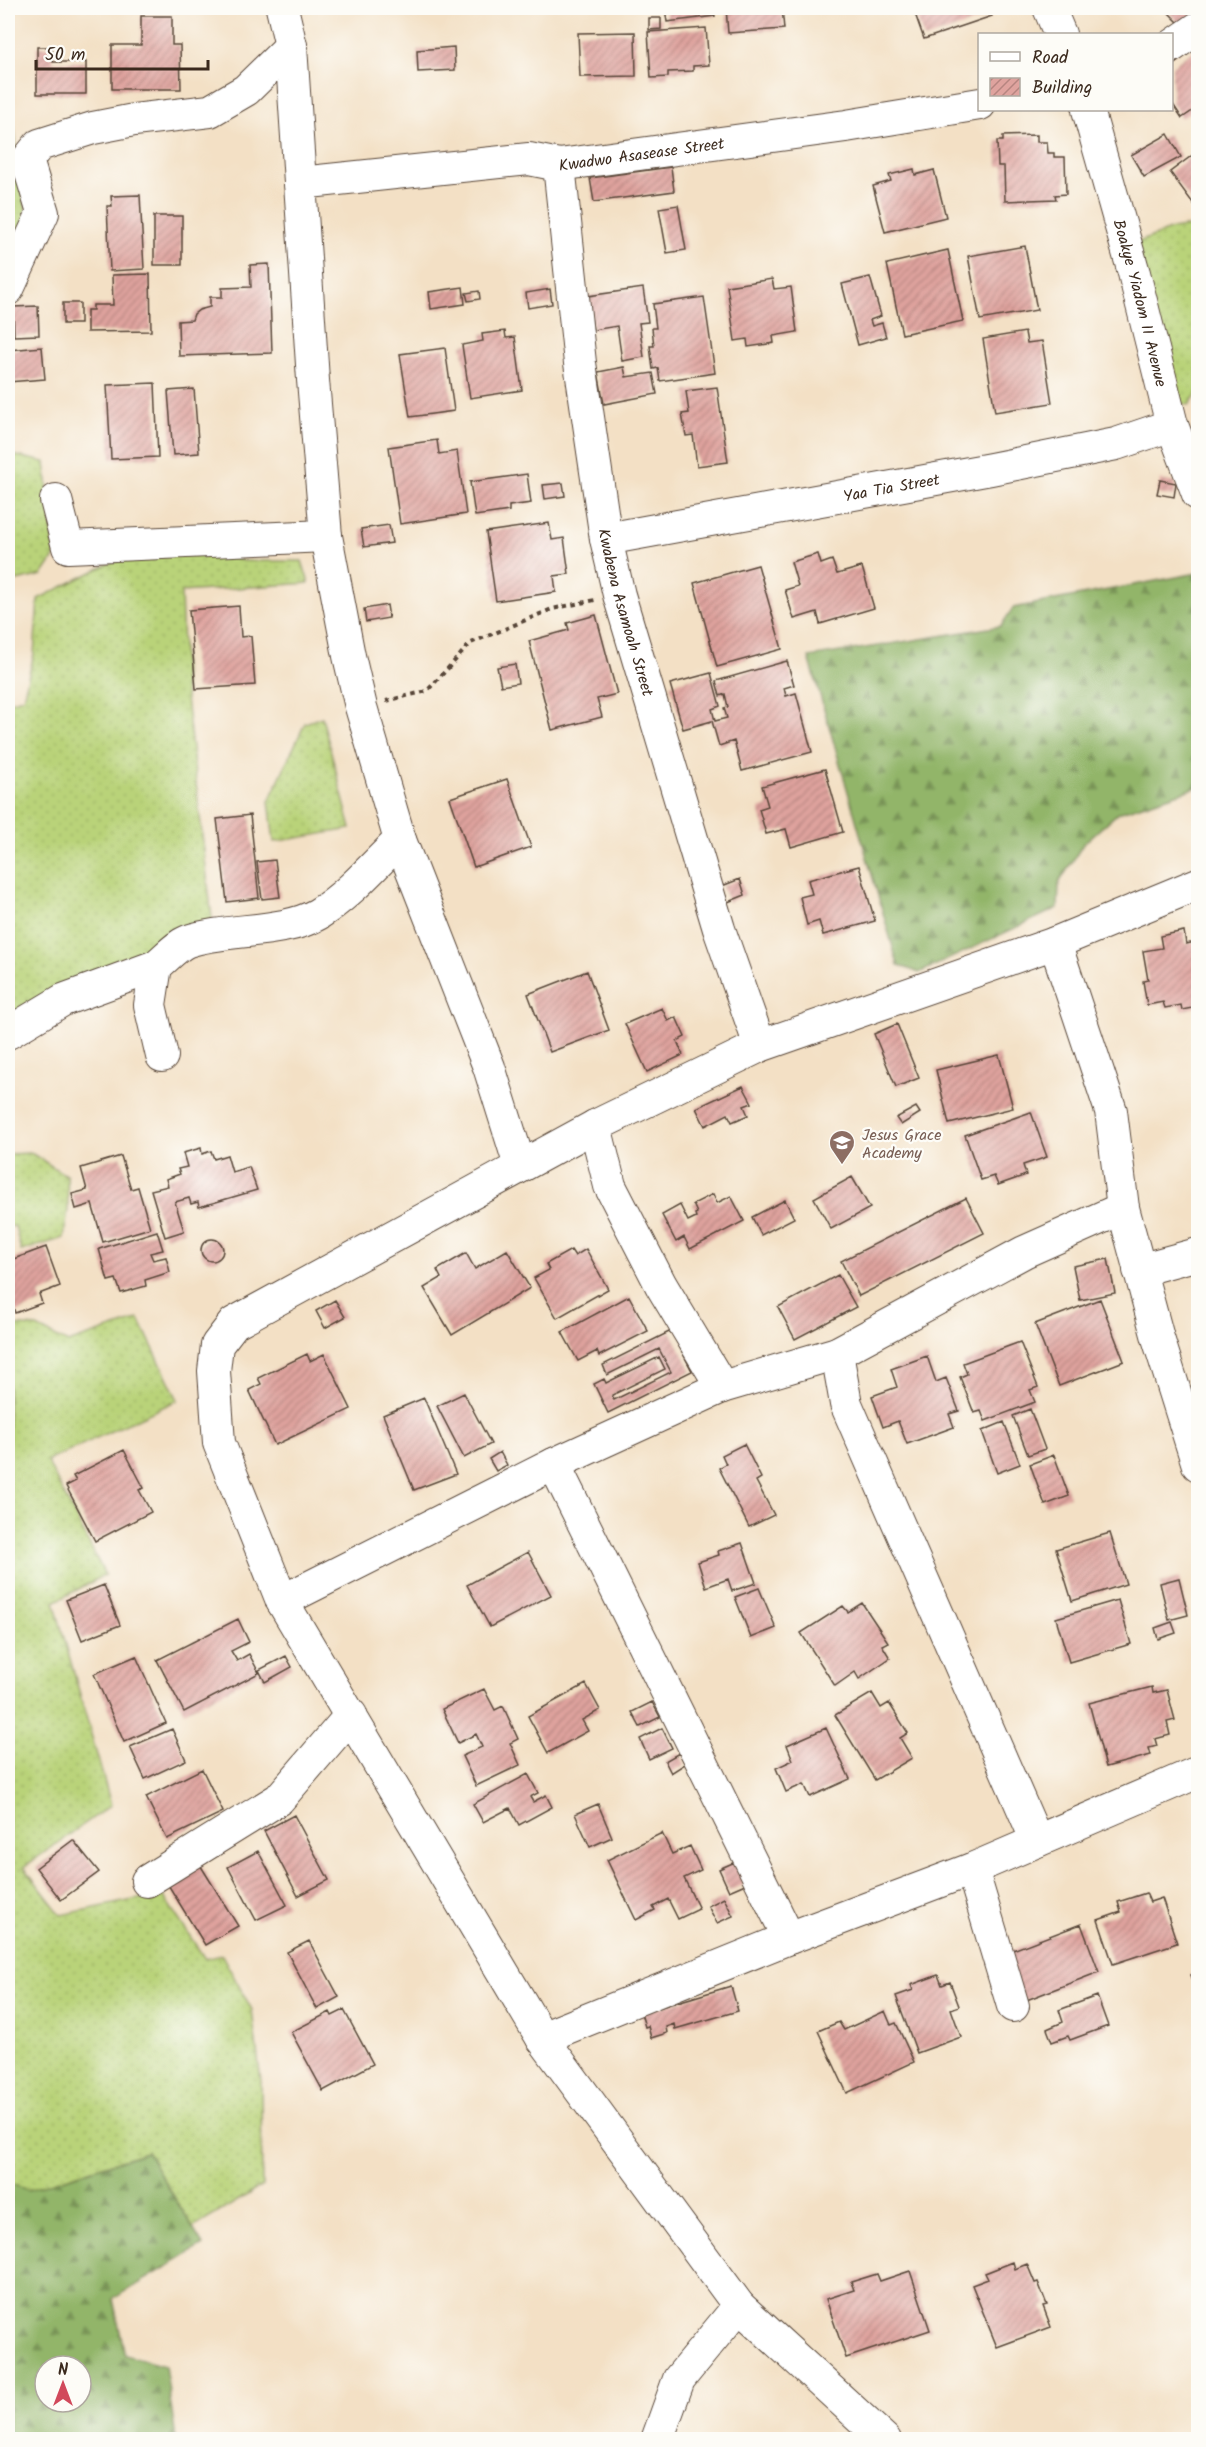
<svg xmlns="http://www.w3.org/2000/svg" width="1206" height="2447" viewBox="0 0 1206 2447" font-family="Kalam,sans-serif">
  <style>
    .grass { fill: url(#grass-dots); stroke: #7a7e4c; stroke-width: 1.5 }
    .forest { fill: url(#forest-firs); stroke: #667044; stroke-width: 1.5; fill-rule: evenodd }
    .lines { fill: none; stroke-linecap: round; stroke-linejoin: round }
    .stream { stroke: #4ab2c8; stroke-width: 7 }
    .building { fill: url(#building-hatch) }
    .minor-casing { stroke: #574537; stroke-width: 34 }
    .path { stroke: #574537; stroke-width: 4; stroke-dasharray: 4.5 4.5; stroke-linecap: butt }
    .minor { stroke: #fff; stroke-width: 32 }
    .labels { text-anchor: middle; stroke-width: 4.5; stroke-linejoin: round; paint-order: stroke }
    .street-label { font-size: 16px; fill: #3b2a1e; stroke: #fdfcf7 }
    .education-label { font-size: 16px; fill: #785e54; stroke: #fdfcf7; text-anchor: start }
  </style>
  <defs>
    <pattern id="grass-dots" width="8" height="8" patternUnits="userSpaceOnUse" patternTransform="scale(1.5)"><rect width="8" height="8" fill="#b9d379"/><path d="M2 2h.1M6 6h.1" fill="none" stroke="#a0b568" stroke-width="1.8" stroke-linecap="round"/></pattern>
    <pattern id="forest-firs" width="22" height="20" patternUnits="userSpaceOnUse" patternTransform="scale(1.5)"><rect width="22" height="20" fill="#92b569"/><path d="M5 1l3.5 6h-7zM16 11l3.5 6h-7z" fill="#789356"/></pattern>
    <pattern id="building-hatch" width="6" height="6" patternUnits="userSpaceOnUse" patternTransform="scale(1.5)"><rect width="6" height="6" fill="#dfa39e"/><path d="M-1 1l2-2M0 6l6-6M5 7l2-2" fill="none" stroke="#b68580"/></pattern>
  </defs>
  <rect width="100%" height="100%" fill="#fdfcf7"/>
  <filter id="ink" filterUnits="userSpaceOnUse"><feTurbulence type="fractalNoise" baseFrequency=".0167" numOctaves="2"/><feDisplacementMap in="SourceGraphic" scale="12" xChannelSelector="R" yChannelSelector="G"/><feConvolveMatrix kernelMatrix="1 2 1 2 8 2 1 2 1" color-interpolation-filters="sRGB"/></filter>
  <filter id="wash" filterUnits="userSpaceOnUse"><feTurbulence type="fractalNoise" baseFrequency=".008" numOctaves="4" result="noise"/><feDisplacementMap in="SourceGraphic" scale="24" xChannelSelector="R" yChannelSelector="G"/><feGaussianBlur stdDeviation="1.35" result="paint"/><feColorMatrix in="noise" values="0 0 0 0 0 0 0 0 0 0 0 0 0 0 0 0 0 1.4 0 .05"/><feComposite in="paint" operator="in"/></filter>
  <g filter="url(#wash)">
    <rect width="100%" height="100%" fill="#f3e0c5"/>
    <path class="grass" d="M8,88L27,216L8,254Z
      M1198,225V392L1189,405L1177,403L1136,243L1172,229Z
      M8,454L45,462L55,556L42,575L8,583Z
      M215,547L242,561H302L309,583L181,592L184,681L213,927L108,976L8,1019V702L23,698L34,654L38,599L126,555Z
      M322,717L351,829L274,842L269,801L305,723Z
      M31,1153L67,1176L68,1209L64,1238L21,1251L15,1226L8,1227V1154Z
      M139,1319L178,1400L47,1461L105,1575L54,1602L111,1805L24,1867L61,1915L162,1894L205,1959L222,1955L252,2010L261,2082L262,2186L193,2228L147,2152L28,2190L8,2183V1325L37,1327L68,1343Z"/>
    <path class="forest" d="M1198,573V787L1118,813L1083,844L1059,883L1058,908L919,973L898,965L809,657L1001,626L1013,608Z
      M147,2152L203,2245L113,2299L125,2355L165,2366L176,2439H8V2183L28,2190ZM45,2366H81V2402H45Z"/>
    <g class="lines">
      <path class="stream" d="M8,2435L9,2440"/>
    </g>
    <g id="blocks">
      <path class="building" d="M665,8H713L715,16L667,22Z
        M726,8H782L784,29L728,33Z
        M913,8H989L992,16L924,39Z
        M1164,8H1198V9L1181,25Z
        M141,16H172V45H180L181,89H112V45H141Z
        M649,18H661V29L649,30Z
        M706,28L709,65L693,66V71L668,72V77L651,78L648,32Z
        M635,32L636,76L580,77L578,33Z
        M37,47H52L53,62H86V94H37Z
        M454,47L455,70L418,72L417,50Z
        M1198,47V107L1182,118L1172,103V66Z
        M1168,134L1181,157L1144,177L1131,155Z
        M1037,135V142H1047L1048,153H1054V157H1065L1066,194L1055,195L1056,199L1005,201L1004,166H998L997,141H1003V136Z
        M1198,151V210L1170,172Z
        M671,167L674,191L594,202L590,178Z
        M914,169L915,175L934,170L946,217L885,232L873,186L891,181L889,175Z
        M140,195L144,269L110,271L107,206H112L111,196Z
        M678,205L686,250L667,253L659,208Z
        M154,216H182V265H154Z
        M1025,246L1037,310L980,320L968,256Z
        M948,250L963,321L902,334L887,264Z
        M269,264L272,353L179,356L178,321L192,320L194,314L199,310L210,307V297H222V288L251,287L250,265Z
        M150,274L151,331L87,332V310H93V305H113L112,275Z
        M870,277L881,316L870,320L872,326L882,323L886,337L858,345L842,284Z
        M772,279L774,289L791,287L797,332L773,336L774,343L748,347L747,339L735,341L727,286Z
        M463,287L465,304L431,309L429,292Z
        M643,288L648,322L639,323L644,357L622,361L617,326L593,330L588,296Z
        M550,289L552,304L528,308L526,293Z
        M479,291L480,299L468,301L466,293Z
        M704,297L715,373L660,381L658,368L653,369L650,346H654L652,328H656L653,304Z
        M63,303H80V324H63Z
        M38,306L39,335L14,336L13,307Z
        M505,331L506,338L515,337L522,390L470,398L462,345L483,341L482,334Z
        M1025,332L1027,343L1042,341L1052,403L995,412L983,339Z
        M42,347L45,379L8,382V350Z
        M445,348L454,411L410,417L400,354Z
        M624,367L626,377L653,373L657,394L604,404L598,372Z
        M155,383L158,457L111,459L107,385Z
        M717,387L728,462L697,466L693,435L686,436L682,414L689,413L686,391Z
        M194,389L199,453L173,455L168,391Z
        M437,440L439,454L457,451L466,514L400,524L389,447Z
        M527,474L531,503L509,506V511L475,516L470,482Z
        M1160,480L1176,483L1174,497L1157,494Z
        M563,483L565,496L545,499L543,485Z
        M549,523L552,540L564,538L569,574L554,576L556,592L496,601L486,532Z
        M389,525L392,543L364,547L361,529Z
        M818,554L821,564L832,560L837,574L862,567L874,608L820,624L817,612L794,619L785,590L798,586L791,562Z
        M758,565L782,649L717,667L694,583Z
        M387,605L389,618L366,622L364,609Z
        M239,606L241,637L251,636L255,685L196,689L189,610Z
        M596,615L617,694L597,699L602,717L552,730L529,641L569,630L567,623Z
        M787,661L794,685L784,688L786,696L796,693L812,752L742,771L734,741L719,746L712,721L683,729L670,684L711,673L720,706L712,709L715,721L727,718L724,708L728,707L725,694L720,696L716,681Z
        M515,664L518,683L501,686L497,667Z
        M825,769L843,832L791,847L786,829L766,834L759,809L768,806L762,786Z
        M507,779L531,847L474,867L450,798Z
        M250,815L259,898L227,902L217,819Z
        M275,860L280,897L262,899L257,862Z
        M859,866L875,921L823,935L819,921L807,925L800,897L812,894L808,880Z
        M740,879L745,895L728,902L722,886Z
        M1184,931L1186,944L1195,942L1198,962V1007L1182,1010L1181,1005L1165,1008L1163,1002L1147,1005L1143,981L1148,980L1143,951L1162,948L1160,936Z
        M587,971L609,1030L550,1052L528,994Z
        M662,1008L668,1021L676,1017L685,1037L677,1041L683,1055L647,1072L625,1024Z
        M897,1024L919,1078L896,1087L874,1034Z
        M999,1055L1013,1108L949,1124L936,1070Z
        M743,1086L752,1103L744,1106L748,1115L732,1122L728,1114L705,1126L696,1108Z
        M916,1107L920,1113L901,1125L896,1118Z
        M1031,1112L1047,1157L1023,1165L1026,1175L998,1185L994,1176L981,1180L965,1135Z
        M201,1148L202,1154L211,1151L214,1159L227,1155L232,1172L249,1167L257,1190L199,1207L198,1202L191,1204L189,1198L175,1202L184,1231L165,1237L151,1190L168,1186L166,1179L180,1174L178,1169L187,1167L183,1153Z
        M121,1156L131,1189L138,1187L150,1228L103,1242L92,1204L76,1209L72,1194L87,1190L81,1168Z
        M852,1177L870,1208L831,1229L814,1198Z
        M713,1194L717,1203L731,1196L744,1221L690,1249L684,1237L676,1242L662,1215L680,1205L688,1221L696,1217L695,1214L697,1213L693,1204Z
        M966,1198L984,1233L859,1296L841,1261Z
        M785,1200L794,1218L761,1235L752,1217Z
        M157,1231L163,1250L150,1253L153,1260L166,1257L170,1272L145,1280L146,1286L121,1293L116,1279L108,1281L99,1249Z
        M201 1250a11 11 0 1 1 22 0a11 11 0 1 1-22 0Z
        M46,1247L60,1286L39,1294L42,1303L15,1313L12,1304L8,1305V1261Z
        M586,1249L608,1289L557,1318L534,1278L549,1270L546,1264L571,1250L575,1256Z
        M507,1250L530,1288L452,1335L424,1288L441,1278L437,1270L466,1253L475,1269Z
        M1108,1259L1115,1293L1080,1300L1073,1266Z
        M838,1275L856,1307L795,1339L778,1307Z
        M629,1296L648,1331L599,1356L597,1351L578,1361L562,1332Z
        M1100,1299L1124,1361L1059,1386L1035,1324Z
        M335,1300L345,1317L325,1328L316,1311Z
        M671,1331L692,1371L608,1413L594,1384L604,1379L606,1383L659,1357L665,1369L612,1395L614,1400L671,1372L659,1349L607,1375L603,1365Z
        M1020,1342L1038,1387L1030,1390L1035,1402L985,1421L981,1411L974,1413L960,1377L967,1374L963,1363Z
        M307,1354L310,1361L324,1354L351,1409L275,1445L249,1390L261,1384L258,1378Z
        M927,1356L936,1382L946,1378L959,1411L949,1414L954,1427L907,1444L898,1421L883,1427L872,1396L897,1387L891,1369Z
        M464,1393L491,1444L464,1458L437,1406Z
        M424,1398L456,1474L414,1490L383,1415Z
        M1030,1409L1045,1449L1028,1455L1013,1416Z
        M1004,1422L1020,1464L997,1473L982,1431Z
        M744,1444L761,1478L756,1481L774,1515L749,1527L719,1468L726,1464L722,1455Z
        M124,1450L144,1488L139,1490L151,1512L95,1541L66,1486L76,1481L73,1476Z
        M500,1452L507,1465L496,1471L489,1459Z
        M1054,1455L1069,1496L1045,1505L1030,1464Z
        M1110,1533L1126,1584L1072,1601L1056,1549Z
        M742,1543L756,1583L732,1591L728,1579L706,1587L698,1562L719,1555L718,1551Z
        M528,1552L551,1595L490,1627L467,1585Z
        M1179,1578L1188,1615L1169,1620L1160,1583Z
        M104,1585L120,1625L82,1640L66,1600Z
        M759,1588L776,1628L751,1638L735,1597Z
        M1118,1600L1131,1644L1069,1662L1056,1618Z
        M862,1603L888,1642L882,1645L890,1658L859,1679L855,1672L835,1686L801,1633L843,1606L848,1612Z
        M238,1619L249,1642L231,1651L237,1661L249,1654L259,1673L184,1712L157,1660Z
        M1172,1622L1176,1633L1158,1639L1155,1628Z
        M136,1656L166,1723L124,1742L94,1674Z
        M286,1656L292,1667L265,1682L259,1670Z
        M586,1684L600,1710L582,1720L588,1731L548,1753L528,1716Z
        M1152,1687L1153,1693L1167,1690L1175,1720L1167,1722L1170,1735L1155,1739L1157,1746L1149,1748L1151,1755L1106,1767L1089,1703Z
        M484,1689L495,1710L503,1706L518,1739L510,1743L520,1765L476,1786L462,1756L482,1747L476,1734L458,1743L442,1709Z
        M872,1693L881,1708L889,1703L908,1733L900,1738L912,1758L875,1780L835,1715Z
        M652,1702L660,1717L640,1727L632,1712Z
        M662,1728L672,1748L649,1759L640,1739Z
        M826,1728L850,1779L810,1797L804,1784L786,1792L776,1768L793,1760L787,1745Z
        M172,1729L186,1760L145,1779L130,1747Z
        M679,1753L685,1764L671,1773L665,1761Z
        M202,1769L223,1812L167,1839L146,1797Z
        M528,1774L538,1793L530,1797L533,1802L546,1795L552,1807L519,1825L510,1808L483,1822L473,1804Z
        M598,1804L612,1837L590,1847L575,1814Z
        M294,1815L329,1880L298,1896L264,1831Z
        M662,1833L672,1854L690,1846L701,1870L684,1878L699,1909L678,1919L668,1899L653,1907L655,1910L636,1920L607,1860Z
        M73,1840L99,1872L61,1900L36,1868Z
        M258,1851L287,1905L256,1920L228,1867Z
        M735,1862L745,1884L729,1891L719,1869Z
        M199,1863L238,1926L205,1945L167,1883Z
        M1146,1893L1150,1902L1162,1898L1177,1943L1113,1964L1098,1920L1121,1912L1118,1902Z
        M724,1898L733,1916L717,1923L708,1906Z
        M1081,1924L1099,1972L1024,2001L1005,1953Z
        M309,1941L339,1997L317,2009L287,1952Z
        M1198,1972V1993L1191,1975Z
        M938,1975L942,1985L950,1982L959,2006L951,2009L961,2037L917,2053L896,1996L913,1990L911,1985Z
        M731,1986L738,2011L675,2029L674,2024L666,2027L667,2033L651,2038L648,2026L645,2027L641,2013Z
        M1097,1996L1108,2026L1070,2040L1068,2036L1052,2042L1047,2029L1063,2022L1059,2010Z
        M344,2010L373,2064L323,2091L291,2032L330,2012L332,2016Z
        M885,2011L891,2025L896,2023L914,2062L847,2093L818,2031L839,2022L844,2030Z
        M1013,2262L1015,2269L1027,2264L1035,2283L1038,2282L1047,2305L1043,2306L1051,2327L997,2347L972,2285L988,2279L985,2273Z
        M910,2271L930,2330L846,2358L826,2299L854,2290L851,2282L877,2274L880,2281Z"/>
    </g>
  </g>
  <g filter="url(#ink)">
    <use href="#blocks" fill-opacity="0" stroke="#574537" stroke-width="1.5"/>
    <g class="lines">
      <defs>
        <g id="minor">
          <path d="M282,8L291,46L313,380L326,536L349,656L361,707L400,840L489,1067L520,1166"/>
          <path d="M1049,8L1060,34"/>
          <path d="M1172,46L1198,28"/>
          <path id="s1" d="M1088,110L1134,273L1172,425L1198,494"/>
          <path id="s2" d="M559,165L580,363L606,539L619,595L719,929L760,1046"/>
          <path id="s3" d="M300,183L529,159L559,165L846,126L980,104"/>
          <path d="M8,289L43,213L27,160L39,145L93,128L134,120L210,111L246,90L291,46"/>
          <path d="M56,500L68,547L326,536"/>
          <path id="s4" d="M606,539L991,469L1116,444L1172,425"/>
          <path d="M1055,943L1111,1111L1123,1208L1158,1338L1198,1465"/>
          <path d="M8,1033L63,1000L156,966"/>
          <path d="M162,1056L150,1005L156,966C165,959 177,945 188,941C227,928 284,934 318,914C349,895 374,865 400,840"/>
          <path d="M595,1126L610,1186L661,1285L722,1387"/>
          <path d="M1139,1270L1198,1254"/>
          <path d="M837,1353L846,1404L1037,1841"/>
          <path d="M554,1464L789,1938"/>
          <path d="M282,1601L554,1464L722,1387L837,1353L1024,1252L1123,1208"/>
          <path d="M972,1869L1013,2006"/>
          <path d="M147,1881L279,1799L351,1715"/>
          <path d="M542,2038L789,1938L972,1869L1198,1772"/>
          <path d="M657,2440L679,2379L739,2306"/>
          <path d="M885,2440L739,2306L542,2038L282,1601L219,1443L214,1371L217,1345L234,1323L595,1126L760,1046L1055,943L1198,884"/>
        </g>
      </defs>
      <use href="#minor" class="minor-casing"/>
      <path class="path" d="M386,701L427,691L471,643L552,609L595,600"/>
      <use href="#minor" class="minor"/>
    </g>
  </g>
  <defs>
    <symbol id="school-pin" viewBox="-11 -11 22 30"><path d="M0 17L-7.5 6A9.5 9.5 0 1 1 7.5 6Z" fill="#8d6e63" stroke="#fdfcf7"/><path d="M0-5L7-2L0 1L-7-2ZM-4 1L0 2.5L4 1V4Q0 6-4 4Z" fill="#fff"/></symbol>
  </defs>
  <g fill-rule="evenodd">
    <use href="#school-pin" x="827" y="1128" width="30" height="40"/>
  </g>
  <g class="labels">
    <g class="street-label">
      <text dy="6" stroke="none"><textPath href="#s3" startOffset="344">Kwadwo Asasease Street</textPath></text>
      <text dy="6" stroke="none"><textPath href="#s1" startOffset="200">Boakye Yiadom II Avenue</textPath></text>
      <text dy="6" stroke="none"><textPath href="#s4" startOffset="290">Yaa Tia Street</textPath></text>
      <text dy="6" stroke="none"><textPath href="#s2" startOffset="453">Kwabena Asamoah Street</textPath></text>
    </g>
    <g class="education-label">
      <text x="862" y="1140">Jesus Grace<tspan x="862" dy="18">Academy</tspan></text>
    </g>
  </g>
  <rect width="1206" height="2447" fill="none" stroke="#fdfcf7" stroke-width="30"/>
  <rect x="978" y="33" width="195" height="78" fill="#fdfcf7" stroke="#afa8a0" stroke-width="1.5"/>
  <rect x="990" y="52" width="30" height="9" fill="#ffffff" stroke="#afa8a0" stroke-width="1.5"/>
  <text x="1032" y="63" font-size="18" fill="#3b2a1e">Road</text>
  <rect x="990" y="78" width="30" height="18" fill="url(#building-hatch)" stroke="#afa8a0" stroke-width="1.5"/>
  <text x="1032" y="93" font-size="18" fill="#3b2a1e">Building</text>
  <g transform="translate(63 2384)"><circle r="28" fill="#fdfcf7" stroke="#afa8a0" stroke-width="1.5"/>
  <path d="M0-4.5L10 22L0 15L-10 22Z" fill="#d1495b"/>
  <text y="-9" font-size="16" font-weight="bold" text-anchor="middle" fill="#3b2a1e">N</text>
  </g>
  <path d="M36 60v9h172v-9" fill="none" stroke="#3b2a1e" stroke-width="3"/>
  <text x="45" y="60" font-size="18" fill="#3b2a1e" stroke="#fdfcf7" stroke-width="4.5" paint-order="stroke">50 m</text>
</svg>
